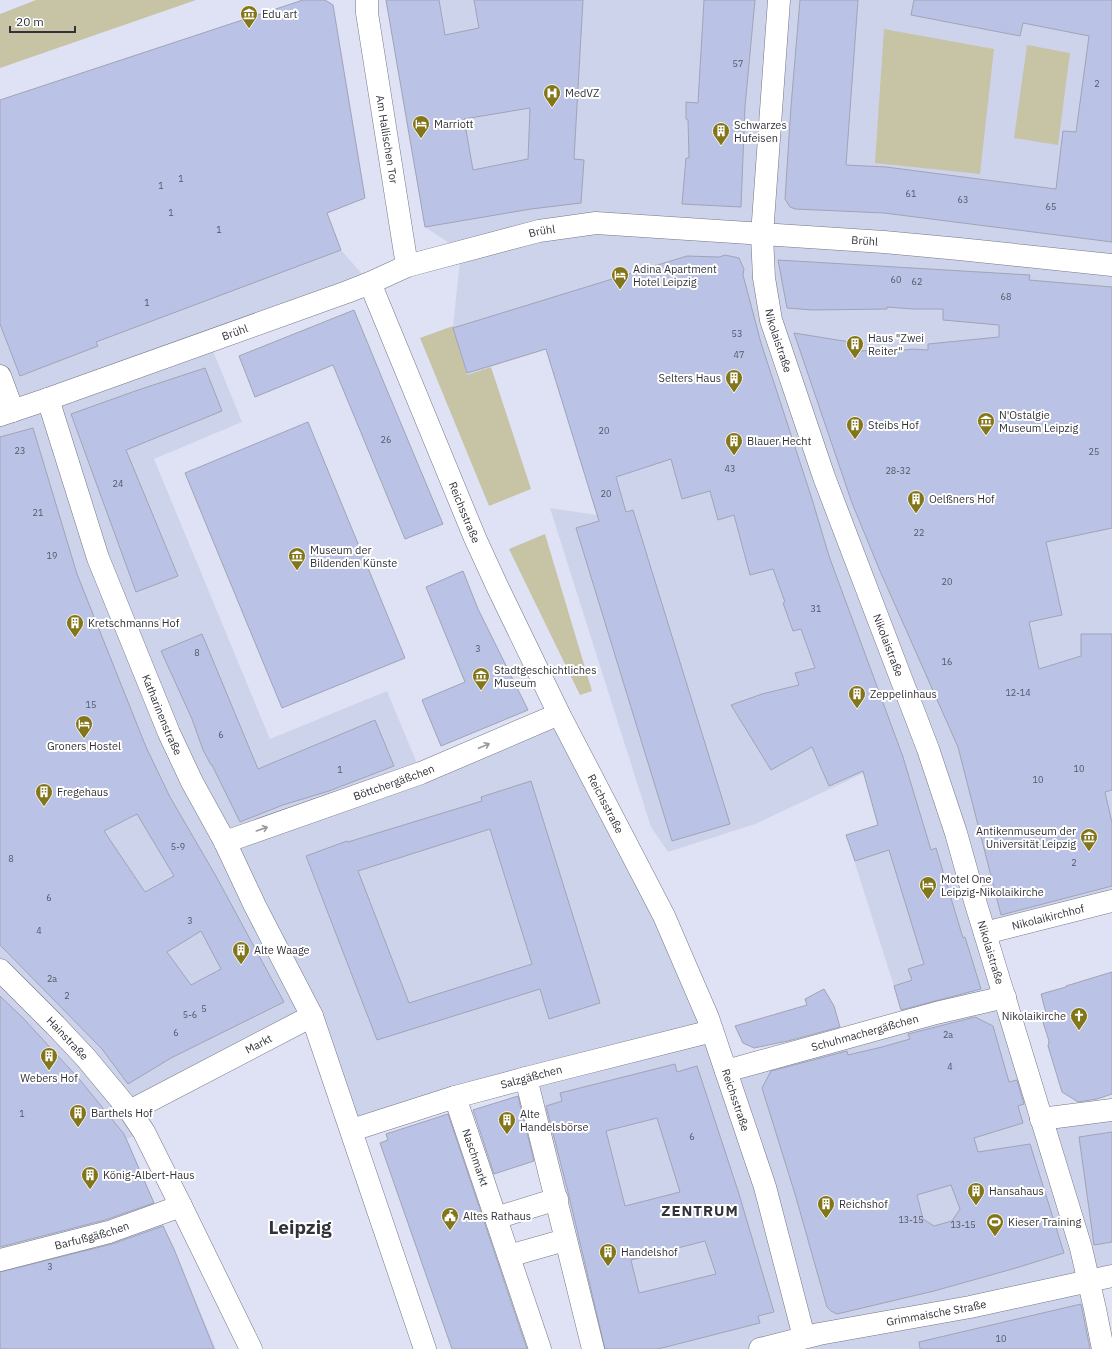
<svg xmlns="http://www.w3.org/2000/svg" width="1112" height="1349" viewBox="0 0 1112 1349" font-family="'IBM Plex Sans',sans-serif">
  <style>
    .built { fill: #ced3ec }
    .green { fill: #c7c3a5 }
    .building { fill: #bac2e5; stroke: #a0a4b5; fill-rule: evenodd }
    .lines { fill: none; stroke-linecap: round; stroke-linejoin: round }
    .street-casing { stroke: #737686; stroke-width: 23 }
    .street { stroke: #fff; stroke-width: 22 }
    .oneway { stroke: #98999c }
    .labels { text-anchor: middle; stroke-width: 4; stroke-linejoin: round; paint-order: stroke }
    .number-label { font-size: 9px; fill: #545765 }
    .poi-label { font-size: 11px; fill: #32333a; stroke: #fff; text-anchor: start }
    .street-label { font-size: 11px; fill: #32333a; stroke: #fff }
    .district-label { font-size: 15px; font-weight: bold; letter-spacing: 1px; fill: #32333a; stroke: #fff }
    .town-label { font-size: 19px; font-weight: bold; fill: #32333a; stroke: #fff }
  </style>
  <rect width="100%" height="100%" fill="#dfe2f5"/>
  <path class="built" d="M303,0H325L333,5L365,198L327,213L341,250L370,283L209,341L242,422L154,459L270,739L387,691L421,773L559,714L726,1071L905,1021L846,835L878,825L864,773L755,824L668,852L651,827L550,508L597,515L546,349L467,375L453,326L461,251L425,227L386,0H1112V901L985,933L1041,1118L1112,1110V1276L1089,1281L1103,1349H593L526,1078L352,1130L312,1016L130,1111L144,1132L127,1139L216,1349H0V100Z"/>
  <path class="green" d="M36,0H196L0,68V14Z
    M884,29L994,49L980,174L875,163Z
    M1027,45L1070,53L1058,145L1014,138Z
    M453,326L467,375L491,367L531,489L489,506L420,338Z
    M545,534L592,691L580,695L509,549Z"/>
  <path class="building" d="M303,0H325L333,5L365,198L327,213L341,250L96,342L98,346L20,376L0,324V100Z
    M386,0H439L445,35L479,28L474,0H583L574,159L584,160L581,203L531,209L425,227ZM530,108L528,159L473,170L464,119Z
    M704,0H755L745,107L741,207L682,204L686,158H689L688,120L686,119V102L698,103Z
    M800,0H858L846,165L886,167L1056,189L1063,131L1076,132L1089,36L1023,23L1020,36L911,15L914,0H1112V242L884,213L795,209L790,207L785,199L791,106Z
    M725,255L739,258L744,269L743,275L761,343L812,499L829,556L903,757L931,850L936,848L963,938L965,937L981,989L901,1010L894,986L912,980L908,969L924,964L889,850L855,861L846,835L878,825L863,771L829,786L812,747L771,770L731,705L762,694L799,685L795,673L815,668L801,629L793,631L783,603L785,602L773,569L750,575L734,515L718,520L710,491L682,499L671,459L616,477L626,512L633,510L730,824L672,841L576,528L599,521L546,349L467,373L453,328L687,256L719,257Z
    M778,260L1030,275L1029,280L1112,287V528L1046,542L1062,615L1029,622L1039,669L1081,656V634H1112V790L1105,792L1112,823V886L1001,915L958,747L880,571L852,503L794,333L850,342L853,352L890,348L907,350L912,349L928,350V344L999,337V325L943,320V309H913L887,307V309L812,310L787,308Z
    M354,310L384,383L443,524L405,539L333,365L255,397L239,356Z
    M205,368L222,411L126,450L178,576L136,592L71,414L138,390Z
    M308,422L405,658L282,708L185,473Z
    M33,428L77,574L146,747L170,797L217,878L284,1002L171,1058L128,1084L102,1049L0,945V437ZM137,814L174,876L145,892L104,831ZM201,931L221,969L191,985L167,952Z
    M463,571L478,609L528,710L441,746L422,700L465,682L426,587Z
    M202,634L258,769L375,720L394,766L329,791L283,805L240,822L212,765H211L203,750L192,719L161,651Z
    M531,781L600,1003L549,1019L540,989L377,1040L306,856L347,841L348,842L482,801L481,797ZM490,829L532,964L409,1003L358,871Z
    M1112,972V1094L1097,1099L1078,1102L1062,1092L1048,1046L1049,1041L1042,1019L1047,1017L1041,994L1066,987V986Z
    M824,989L834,1006L840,1027L788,1041L754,1048L743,1043L735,1026L807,1005L805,999Z
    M0,996L23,1018L80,1080L124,1134L154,1203L105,1220L0,1247Z
    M975,1017L993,1026L1009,1082L1017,1080L1024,1104L1018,1106L1023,1123L974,1138L978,1152L1030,1144L1064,1253L1016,1268L934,1291L837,1314L831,1311L827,1307L795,1194L762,1088L771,1071L847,1051L848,1055L882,1047L910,1039L908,1034ZM951,1185L960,1209L952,1221L934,1226L923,1219L917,1195Z
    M675,1064L677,1072L697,1066L739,1194L774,1312L758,1316L760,1323L658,1349H605L569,1196L546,1106L562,1101L560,1093ZM657,1118L680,1192L625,1206L606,1131ZM705,1241L716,1274L639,1293L631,1260Z
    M518,1096L534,1161L494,1174L473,1110Z
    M448,1114L527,1349H452L380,1143L388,1140L386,1134Z
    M1112,1132V1242L1094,1245L1079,1137Z
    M163,1226L174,1249L214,1349H0V1272L112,1244Z
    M1081,1304L1090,1349H920L919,1342Z"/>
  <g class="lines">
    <defs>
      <g id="street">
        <path id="s1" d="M367,0V13L407,266"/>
        <path id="s2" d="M779,0L762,235L764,278L771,320L824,477L928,749L956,833L975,901L1081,1248L1095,1309L1103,1349"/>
        <path id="s3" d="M370,283L475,538L497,586L559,714L664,916L708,1018L765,1187L804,1337"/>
        <path d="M0,376L13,411"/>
        <path id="s4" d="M48,399L98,558L169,733L192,782L225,842L255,906L312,1016L425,1349"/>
        <path id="s5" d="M0,415L48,399L347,292L370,283L407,266L539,231L596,223L884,242L959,249L1112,265"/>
        <path id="s6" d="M225,842L421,773L559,714"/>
        <path id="s7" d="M985,933L1112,901"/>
        <path id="s8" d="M0,970L55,1025L86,1058L130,1111L144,1132L181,1206L251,1349"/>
        <path id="s9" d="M726,1071L936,1013L1005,997"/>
        <path d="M526,1078L593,1349"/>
        <path id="s10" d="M455,1097L540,1349"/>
        <path id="s11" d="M130,1111L312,1016"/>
        <path d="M1041,1119L1112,1110"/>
        <path id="s12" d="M352,1130L455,1097L526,1078L712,1031"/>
        <path d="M496,1218L557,1199"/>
        <path d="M509,1256L565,1240"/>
        <path id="s13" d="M0,1260L109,1232L181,1206"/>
        <path id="s14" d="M760,1349L819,1334L970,1307L1112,1276"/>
      </g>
    </defs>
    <use href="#street" class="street-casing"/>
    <use href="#street" class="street"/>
  </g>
  <defs><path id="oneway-shaft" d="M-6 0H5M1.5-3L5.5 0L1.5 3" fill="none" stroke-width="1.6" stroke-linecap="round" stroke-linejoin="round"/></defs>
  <g class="oneway">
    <use href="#oneway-shaft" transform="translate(484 746) rotate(-23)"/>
    <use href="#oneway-shaft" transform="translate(262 829) rotate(-19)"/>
  </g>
  <defs>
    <symbol id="museum-pin" viewBox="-11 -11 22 30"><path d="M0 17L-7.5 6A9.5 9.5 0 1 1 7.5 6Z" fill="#83761a" stroke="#fff"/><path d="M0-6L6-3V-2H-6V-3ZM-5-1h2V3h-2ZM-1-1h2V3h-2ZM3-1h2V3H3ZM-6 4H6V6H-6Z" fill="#fff"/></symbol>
    <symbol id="hospital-pin" viewBox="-11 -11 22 30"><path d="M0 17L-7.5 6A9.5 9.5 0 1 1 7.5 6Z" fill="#83761a" stroke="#fff"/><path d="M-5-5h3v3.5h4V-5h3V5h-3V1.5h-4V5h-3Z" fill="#fff"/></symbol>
    <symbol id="hotel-pin" viewBox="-11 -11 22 30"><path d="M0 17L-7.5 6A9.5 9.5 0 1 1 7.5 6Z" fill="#83761a" stroke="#fff"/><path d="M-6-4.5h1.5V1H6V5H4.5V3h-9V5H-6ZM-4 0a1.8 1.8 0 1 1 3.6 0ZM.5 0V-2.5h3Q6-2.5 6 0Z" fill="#fff"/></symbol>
    <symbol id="building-pin" viewBox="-11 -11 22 30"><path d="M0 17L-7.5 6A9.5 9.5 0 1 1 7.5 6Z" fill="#83761a" stroke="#fff"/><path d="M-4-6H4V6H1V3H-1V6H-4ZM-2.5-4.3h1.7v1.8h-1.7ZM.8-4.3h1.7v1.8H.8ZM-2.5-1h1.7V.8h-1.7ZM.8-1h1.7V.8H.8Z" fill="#fff"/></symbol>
    <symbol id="church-pin" viewBox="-11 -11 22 30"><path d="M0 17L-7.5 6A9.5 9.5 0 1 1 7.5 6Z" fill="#83761a" stroke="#fff"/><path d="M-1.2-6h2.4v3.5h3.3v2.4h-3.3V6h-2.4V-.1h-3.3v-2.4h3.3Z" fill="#fff"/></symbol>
    <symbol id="civic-pin" viewBox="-11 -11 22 30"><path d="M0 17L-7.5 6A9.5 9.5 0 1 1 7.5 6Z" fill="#83761a" stroke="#fff"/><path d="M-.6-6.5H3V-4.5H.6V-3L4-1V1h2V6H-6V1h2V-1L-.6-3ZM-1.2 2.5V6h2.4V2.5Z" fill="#fff"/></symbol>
    <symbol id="stadium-pin" viewBox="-11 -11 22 30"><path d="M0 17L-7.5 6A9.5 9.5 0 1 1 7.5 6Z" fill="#83761a" stroke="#fff"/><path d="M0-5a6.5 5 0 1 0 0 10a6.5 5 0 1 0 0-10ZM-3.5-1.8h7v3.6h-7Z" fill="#fff"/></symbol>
  </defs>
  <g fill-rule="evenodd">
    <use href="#museum-pin" x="239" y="4" width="20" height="27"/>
    <use href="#hospital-pin" x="542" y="83" width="20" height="27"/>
    <use href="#hotel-pin" x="411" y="114" width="20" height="27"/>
    <use href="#building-pin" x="711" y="121" width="20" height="27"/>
    <use href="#hotel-pin" x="610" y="265" width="20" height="27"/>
    <use href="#building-pin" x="845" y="334" width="20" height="27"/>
    <use href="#building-pin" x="724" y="368" width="20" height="27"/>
    <use href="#museum-pin" x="976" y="411" width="20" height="27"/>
    <use href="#building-pin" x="845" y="415" width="20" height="27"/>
    <use href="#building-pin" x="724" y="431" width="20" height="27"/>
    <use href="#building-pin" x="906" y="489" width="20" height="27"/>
    <use href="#museum-pin" x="287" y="546" width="20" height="27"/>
    <use href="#building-pin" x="65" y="613" width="20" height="27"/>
    <use href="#museum-pin" x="471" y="666" width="20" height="27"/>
    <use href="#building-pin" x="847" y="684" width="20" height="27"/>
    <use href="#hotel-pin" x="74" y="714" width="20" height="27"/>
    <use href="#building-pin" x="34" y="782" width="20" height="27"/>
    <use href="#museum-pin" x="1079" y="827" width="20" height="27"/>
    <use href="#hotel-pin" x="918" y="875" width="20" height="27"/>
    <use href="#building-pin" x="231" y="940" width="20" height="27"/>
    <use href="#church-pin" x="1069" y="1006" width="20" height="27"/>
    <use href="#building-pin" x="39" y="1046" width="20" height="27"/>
    <use href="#building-pin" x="68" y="1103" width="20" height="27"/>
    <use href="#building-pin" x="497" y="1110" width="20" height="27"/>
    <use href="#building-pin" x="80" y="1165" width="20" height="27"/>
    <use href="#building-pin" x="966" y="1181" width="20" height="27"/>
    <use href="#building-pin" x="816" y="1194" width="20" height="27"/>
    <use href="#civic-pin" x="440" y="1206" width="20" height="27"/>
    <use href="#stadium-pin" x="985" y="1212" width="20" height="27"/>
    <use href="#building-pin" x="598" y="1242" width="20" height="27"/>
  </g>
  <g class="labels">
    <g class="number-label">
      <text x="738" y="67">57</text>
      <text x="1097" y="87">2</text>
      <text x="181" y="182">1</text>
      <text x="161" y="189">1</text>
      <text x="911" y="197">61</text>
      <text x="963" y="203">63</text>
      <text x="1051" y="210">65</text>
      <text x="171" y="216">1</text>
      <text x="219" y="233">1</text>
      <text x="896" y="283">60</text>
      <text x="917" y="285">62</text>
      <text x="1006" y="300">68</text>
      <text x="147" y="306">1</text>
      <text x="737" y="337">53</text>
      <text x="739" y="358">47</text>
      <text x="604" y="434">20</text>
      <text x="386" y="443">26</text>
      <text x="20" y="454">23</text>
      <text x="1094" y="455">25</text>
      <text x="730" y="472">43</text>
      <text x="898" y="474">28-32</text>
      <text x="118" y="487">24</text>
      <text x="606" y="497">20</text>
      <text x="38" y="516">21</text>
      <text x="919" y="536">22</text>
      <text x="52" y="559">19</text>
      <text x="947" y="585">20</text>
      <text x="816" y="612">31</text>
      <text x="478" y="652">3</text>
      <text x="197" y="656">8</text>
      <text x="947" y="665">16</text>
      <text x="1018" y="696">12-14</text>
      <text x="91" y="708">15</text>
      <text x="221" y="738">6</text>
      <text x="1079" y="772">10</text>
      <text x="340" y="773">1</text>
      <text x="1038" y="783">10</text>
      <text x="178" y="850">5-9</text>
      <text x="11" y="862">8</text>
      <text x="1074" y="866">2</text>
      <text x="49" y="901">6</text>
      <text x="190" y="924">3</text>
      <text x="39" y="934">4</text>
      <text x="52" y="982">2a</text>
      <text x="67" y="999">2</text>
      <text x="204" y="1012">5</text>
      <text x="190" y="1018">5-6</text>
      <text x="176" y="1036">6</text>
      <text x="948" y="1038">2a</text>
      <text x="950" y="1070">4</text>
      <text x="22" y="1117">1</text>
      <text x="692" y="1140">6</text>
      <text x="911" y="1223">13-15</text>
      <text x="963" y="1228">13-15</text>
      <text x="50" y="1270">3</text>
      <text x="1001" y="1342">10</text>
    </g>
    <g class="poi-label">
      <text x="262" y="18">Edu art</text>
      <text x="565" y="97">MedVZ</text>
      <text x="434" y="128">Marriott</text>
      <text x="734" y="129">Schwarzes<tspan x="734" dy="13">Hufeisen</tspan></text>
      <text x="633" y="273">Adina Apartment<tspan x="633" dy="13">Hotel Leipzig</tspan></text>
      <text x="868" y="342">Haus "Zwei<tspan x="868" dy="13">Reiter"</tspan></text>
      <text x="721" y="382" text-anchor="end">Selters Haus</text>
      <text x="999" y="419">N'Ostalgie<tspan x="999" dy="13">Museum Leipzig</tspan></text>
      <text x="868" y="429">Steibs Hof</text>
      <text x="747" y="445">Blauer Hecht</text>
      <text x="929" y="503">Oelßners Hof</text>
      <text x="310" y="554">Museum der<tspan x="310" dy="13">Bildenden Künste</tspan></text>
      <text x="88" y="627">Kretschmanns Hof</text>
      <text x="494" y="674">Stadtgeschichtliches<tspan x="494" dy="13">Museum</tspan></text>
      <text x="870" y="698">Zeppelinhaus</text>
      <text x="84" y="750" text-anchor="middle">Groners Hostel</text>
      <text x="57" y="796">Fregehaus</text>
      <text x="1076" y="835" text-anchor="end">Antikenmuseum der<tspan x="1076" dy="13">Universität Leipzig</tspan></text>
      <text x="941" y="883">Motel One<tspan x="941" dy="13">Leipzig-Nikolaikirche</tspan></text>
      <text x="254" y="954">Alte Waage</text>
      <text x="1066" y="1020" text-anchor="end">Nikolaikirche</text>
      <text x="49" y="1082" text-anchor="middle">Webers Hof</text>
      <text x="91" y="1117">Barthels Hof</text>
      <text x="520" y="1118">Alte<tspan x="520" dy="13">Handelsbörse</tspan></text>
      <text x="103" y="1179">König-Albert-Haus</text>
      <text x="989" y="1195">Hansahaus</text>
      <text x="839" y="1208">Reichshof</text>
      <text x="463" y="1220">Altes Rathaus</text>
      <text x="1008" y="1226">Kieser Training</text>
      <text x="621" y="1256">Handelshof</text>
    </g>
    <g class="street-label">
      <text dy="4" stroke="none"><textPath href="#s1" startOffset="141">Am Hallischen Tor</textPath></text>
      <text dy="4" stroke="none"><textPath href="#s5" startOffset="573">Brühl</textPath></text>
      <text dy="4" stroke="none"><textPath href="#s5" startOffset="897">Brühl</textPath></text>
      <text dy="4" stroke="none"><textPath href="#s5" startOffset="249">Brühl</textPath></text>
      <text dy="4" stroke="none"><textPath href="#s2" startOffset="343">Nikolaistraße</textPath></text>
      <text dy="4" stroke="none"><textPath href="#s3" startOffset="248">Reichsstraße</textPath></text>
      <text dy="4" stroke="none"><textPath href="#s2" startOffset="667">Nikolaistraße</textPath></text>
      <text dy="4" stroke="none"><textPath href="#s4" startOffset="336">Katharinenstraße</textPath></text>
      <text dy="4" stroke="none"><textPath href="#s6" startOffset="179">Böttchergäßchen</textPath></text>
      <text dy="4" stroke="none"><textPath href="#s3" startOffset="572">Reichsstraße</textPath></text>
      <text dy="4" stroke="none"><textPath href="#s7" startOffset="65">Nikolaikirchhof</textPath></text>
      <text dy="4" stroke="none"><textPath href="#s2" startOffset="991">Nikolaistraße</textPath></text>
      <text dy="4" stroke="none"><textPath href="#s9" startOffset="144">Schuhmachergäßchen</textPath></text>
      <text dy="4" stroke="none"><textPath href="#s8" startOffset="96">Hainstraße</textPath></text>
      <text dy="4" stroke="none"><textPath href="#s11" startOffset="145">Markt</textPath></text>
      <text dy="4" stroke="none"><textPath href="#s12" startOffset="187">Salzgäßchen</textPath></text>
      <text dy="4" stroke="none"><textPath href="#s3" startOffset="896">Reichsstraße</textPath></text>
      <text dy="4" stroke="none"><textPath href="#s10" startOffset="64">Naschmarkt</textPath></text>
      <text dy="4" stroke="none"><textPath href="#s13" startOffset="95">Barfußgäßchen</textPath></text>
      <text dy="4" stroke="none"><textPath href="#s14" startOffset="180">Grimmaische Straße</textPath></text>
    </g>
    <g class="district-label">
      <text x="700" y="1216">ZENTRUM</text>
    </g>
    <g class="town-label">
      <text x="300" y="1234">Leipzig</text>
    </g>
  </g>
  <path d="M10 26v6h65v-6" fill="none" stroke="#32333a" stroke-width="2"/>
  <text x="16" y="26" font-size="12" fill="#32333a" stroke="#ffffff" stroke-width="3" paint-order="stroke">20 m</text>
</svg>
